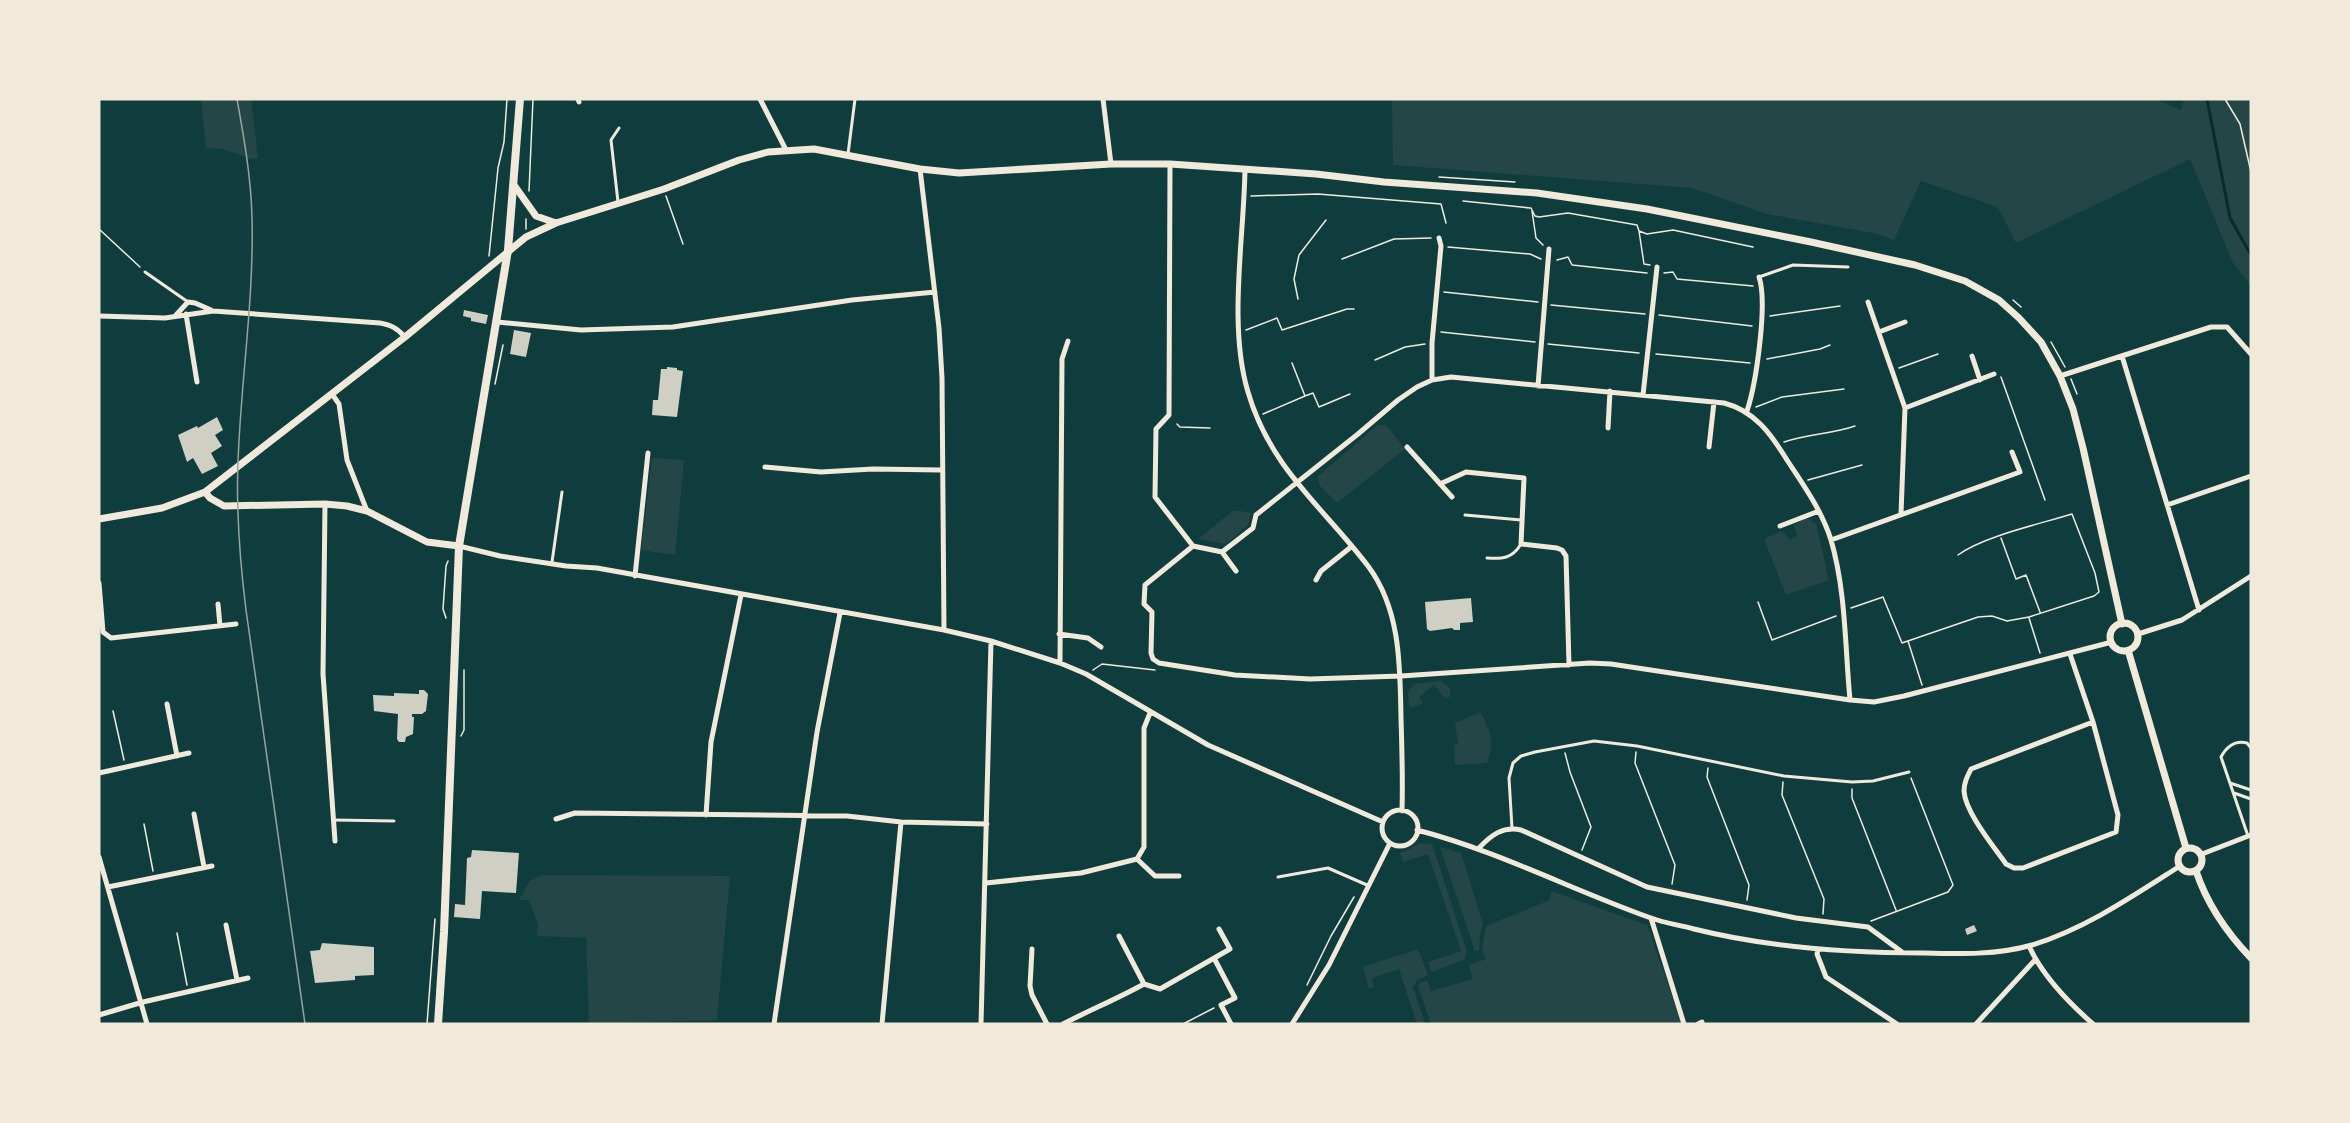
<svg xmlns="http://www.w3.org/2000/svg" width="2350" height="1123" viewBox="0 0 2350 1123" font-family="Cabin,sans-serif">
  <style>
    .green { fill: #244646 }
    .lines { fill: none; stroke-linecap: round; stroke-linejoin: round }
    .stream { stroke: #0a2a2b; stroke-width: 3 }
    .building { fill: #cfcfc3 }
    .path { stroke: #f1e9da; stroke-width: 1.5 }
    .service { stroke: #f1e9da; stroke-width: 3 }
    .minor { stroke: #f1e9da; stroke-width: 5 }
    .tertiary { stroke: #f1e9da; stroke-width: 7 }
    .primary { stroke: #f1e9da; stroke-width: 8 }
    .tram { stroke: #97a49c; stroke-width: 1.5 }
  </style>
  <rect width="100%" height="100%" fill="#0f3d3e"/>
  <path class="green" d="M201,99H251L258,158L251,159L223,149L206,148Z
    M1392,99H2155L2181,110L2184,99H2251V286L2233,263L2190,159L2016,243L1999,209L1995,206L1921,181L1894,240L1874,233L1767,214L1692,188L1393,165Z
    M1378,425H1386L1405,449L1337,503L1319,485L1318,476Z
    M652,458L684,460L675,555L641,550Z
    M1234,510L1251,513L1248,525L1226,544L1198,539Z
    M1807,518L1816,524L1829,580L1786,595L1764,539L1781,531L1785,533L1789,540L1797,536L1794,525Z
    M1441,681L1450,688V697L1445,698L1434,685L1419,697L1423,703L1412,708L1409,707L1408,692L1414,684Z
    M1480,712C1491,730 1494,742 1487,763L1455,765L1454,744H1458L1455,723Z
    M1420,843L1432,844L1467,952L1464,960L1431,972L1428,962L1461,951L1428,854L1403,862L1400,853L1410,849Z
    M1440,847L1461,853L1483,924L1480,934L1479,951H1475Z
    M542,875L730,876L717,1020L589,1024L586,938L537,936L538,924L529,900H519L530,881Z
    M1551,891L1647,925L1682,1024H1431L1418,986L1420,983L1427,980L1431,991L1473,979L1469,965L1486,959L1482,948L1486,926L1550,900Z
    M1418,949L1428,975L1417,980L1413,987L1425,1024H1417L1399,969L1372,978L1374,987L1369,989L1363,967Z"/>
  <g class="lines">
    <path class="stream" d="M2207,99L2230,218L2251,255"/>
  </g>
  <path class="building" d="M464,310L488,315L486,324L471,321V318L463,316Z
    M514,330L531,333L526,357L510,354Z
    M667,367L677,368V370L683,371L677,417L652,415L653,400H658L661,369H667Z
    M217,417L223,430L215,435L222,446L211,453L218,466L202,474L193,458L187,462L178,435L197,426L198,428Z
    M1471,598L1473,622L1460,623V630H1454L1452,628L1430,631L1427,629L1425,602Z
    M419,690H424L428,694L426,711L422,714H412V717H414L413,734L406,737L405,742H399L397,739L398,714L374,711L373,695L394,696V693L419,694Z
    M472,850L519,853L516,893L482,891L480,919L454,917L455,904L465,905L467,858L471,857Z
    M1974,925L1977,931L1967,935L1965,929Z
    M322,943L374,947V975L355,976V980L315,983L310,951L320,950Z"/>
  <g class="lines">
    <path class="path" d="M2225,99L2240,124L2251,172
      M1439,177L1515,182
      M529,191L533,99
      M666,196L683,244
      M1251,196L1318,194L1441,204L1446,223
      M1463,201L1530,208
      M1531,208L1535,216L1539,217L1568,213L1637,225L1639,231
      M1532,211L1536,238L1543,245
      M99,229L140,267
      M526,229V219
      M1448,247L1530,254L1541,259
      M489,256L498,168L504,142L507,99
      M1342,259L1394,239L1431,238
      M1557,260L1568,257L1572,265L1647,273
      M1650,265L1644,264L1639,231L1647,234L1673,230L1753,247
      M1664,273L1673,272L1677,279L1753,286
      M1444,292L1538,302
      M1298,299L1294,279L1299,255L1326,220
      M2013,300L2021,307
      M1551,305L1645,314
      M1659,315L1752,326
      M1770,316L1840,306
      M1246,330L1277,318L1282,330L1347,309H1354
      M1441,332L1535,342
      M2051,342L2065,367
      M1548,344L1639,353
      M1656,354L1750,363
      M1767,359L1820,349L1830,345
      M1375,360L1405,347L1425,344
      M1292,363L1305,396L1313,393L1319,407L1350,394
      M1899,368L1938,354
      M2001,377L2045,500
      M2071,379L2077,394
      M495,384L503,345
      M1756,407L1782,397L1844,389
      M1263,414L1305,396
      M1177,424L1180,427L1210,428
      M1784,442C1807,434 1832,434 1855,426
      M1808,480L1862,465
      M2001,538L2016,579L2026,575L2040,612
      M1758,602L1772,640L1836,616
      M1851,608L1883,597L1902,643L1978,617L1992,616L2007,621L2029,617L2094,596L2099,592L2095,573L2072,514C2040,524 1984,536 1958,555
      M446,618L443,609L446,566L448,561
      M2029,618L2040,653
      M1908,641L1922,685
      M1093,670L1102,664L1155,670
      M113,711L124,760
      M461,736L464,730V670
      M1636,752L1635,763L1675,865L1672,884
      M1565,753L1570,772L1591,827L1582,850
      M1708,768L1707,777L1749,885L1747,900
      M1783,782L1782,795L1824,899L1823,914
      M1852,789V798L1896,910
      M144,824L153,871
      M1871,921L1948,892L1953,885L1911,778
      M177,933L187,985
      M1307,985L1331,936L1354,897
      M427,1024L435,919
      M1183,1024L1214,1008"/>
    <path class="service" d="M848,154L855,99
      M618,202L611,140L619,128
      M145,272L188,302
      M1759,277L1793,265L1848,267
      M1465,515L1521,520
      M1487,558C1502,559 1512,559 1521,544
      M552,562L562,492
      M2230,783L2251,790
      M2234,793L2251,799
      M334,820L394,821
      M1512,828L1509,778L1513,763L1521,756L1535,752L1594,741L1637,746L1784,776L1852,782L1873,781L1909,772
      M2248,836L2221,757C2227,746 2235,740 2247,743L2251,748
      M1278,877L1328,868L1367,885"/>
    <path class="minor" d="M578,99L579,102
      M760,99L786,150
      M1103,99L1111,164
      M1170,164L1169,415L1156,429L1155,497L1193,546
      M920,169L939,328L942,378L944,630
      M1245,169C1244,238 1228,326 1248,392C1270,468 1323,507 1368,566C1401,610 1400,667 1401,719C1402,750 1403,780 1402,811
      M1868,302L1905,408L1901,514
      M186,314L197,382
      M176,315L188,302L195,303L211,310
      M99,316L165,318L213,311L380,323C391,325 397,328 405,337
      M497,322L581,330L673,327L852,300L935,292
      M1879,332L1905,322
      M1972,356L1980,380
      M2122,356L2199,610
      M2060,376L2211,327H2227L2251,354
      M1432,380V343L1441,246L1439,238
      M1538,386L1549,249
      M332,394L339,404L347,460L367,511
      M1643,395L1657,267
      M1905,408L1994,374
      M1747,411C1756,384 1768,303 1759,277
      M1608,428L1610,391
      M1407,447L1452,497
      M1709,447L1714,402
      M765,467L821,472L873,469L941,470
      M1440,484L1466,472L1524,478L1521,544L1557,548L1562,550L1566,556L1569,665
      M325,504L323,674L335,841
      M2167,505L2251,476
      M1780,526L1819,511
      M1831,540L2020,472L2012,452
      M459,546L500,556L566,566L597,568L944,630L991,641L1060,663L1086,674L1208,745L1383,822
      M1222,552L1236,571
      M635,576L648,453
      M1316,580L1321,571L1351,547
      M99,583L103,632L111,638L236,624
      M218,604L220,626
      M1059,634L1088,638L1101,647
      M2138,634L2182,620L2251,576
      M2070,654L2093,722L2118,815L2116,832L2023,868H2014L2006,864C1994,847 1965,812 1964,791C1964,783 1967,777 1971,769L2093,722
      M1060,663L1062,359L1068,341
      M1850,700C1845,648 1846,591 1831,540C1822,511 1804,486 1787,460C1771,434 1755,411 1724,403L1451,377L1432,380L1417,387L1398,400L1358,434L1256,515L1253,528L1222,552L1193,546L1145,585L1144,604L1152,612L1151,653L1153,659L1159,663L1235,675L1310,679L1401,676L1590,663L1611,664L1850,700L1874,702L1904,696L2112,642
      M167,704L177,756
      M99,773L189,753
      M1382 828a18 18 0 1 1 36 0a18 18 0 1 1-36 0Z
      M194,814L204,867
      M706,815L711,742L741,595
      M556,819L575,813L847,816L901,822L987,824
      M1417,830C1498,851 1572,890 1651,918C1664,923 1680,925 1694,929C1770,948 1847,953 1924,953C1959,954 1998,955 2032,945C2085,929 2133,896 2180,866
      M1479,848C1491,835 1503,826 1521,830L1647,887L1796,918L1868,927L1902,952
      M2202,854L2251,835
      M99,857L147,1024
      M1137,859L1144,847V728L1150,713
      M986,883L1081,873L1137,859L1155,876H1179
      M108,887L212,866
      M1651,918L1684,1024
      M226,925L237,980
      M1119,936L1144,984
      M2029,946C2042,975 2069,1003 2093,1024
      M1032,949L1030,986L1032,995L1047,1024
      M1818,949L1817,954L1826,977L1897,1024
      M1214,958L1235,998L1221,1005L1231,1024
      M99,1015L143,1002L248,978
      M774,1024L817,732L840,613
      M882,1024L901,822
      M981,1024L991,641
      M1063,1024C1090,1010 1117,999 1144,984L1160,989L1230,949L1219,929
      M1292,1024L1329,965L1390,843
      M1698,1024L1702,1022
      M1976,1024L2035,960"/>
    <path class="tertiary" d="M514,185L536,216L556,223
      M205,492L210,498L224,506L325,504L347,506L367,511L427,542L459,546
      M99,519L162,508L205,492L405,337L526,237L556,223L664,189L739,160L768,152L814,149L920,169L959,173L1111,164H1170L1316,174L1384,182L1537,193L1647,209L1811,242L1915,265L1965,281L1999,300L2019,318L2041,342L2060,376L2073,409L2083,448L2122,624
      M2110 637a14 14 0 1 1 28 0a14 14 0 1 1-28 0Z
      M2128,650L2186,848
      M2178 860a12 12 0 1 1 24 0a12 12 0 1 1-24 0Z
      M2196,871C2207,904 2227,933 2251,958"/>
    <path class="primary" d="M438,1024L444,932L459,546L508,250L520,99"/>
    <path class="tram" d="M237,99C244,138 251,177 252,217C254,292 243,366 239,441C235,497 239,554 246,610L305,1024"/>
  </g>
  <rect width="2350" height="1123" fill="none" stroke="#f1e9da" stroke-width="201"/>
</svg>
